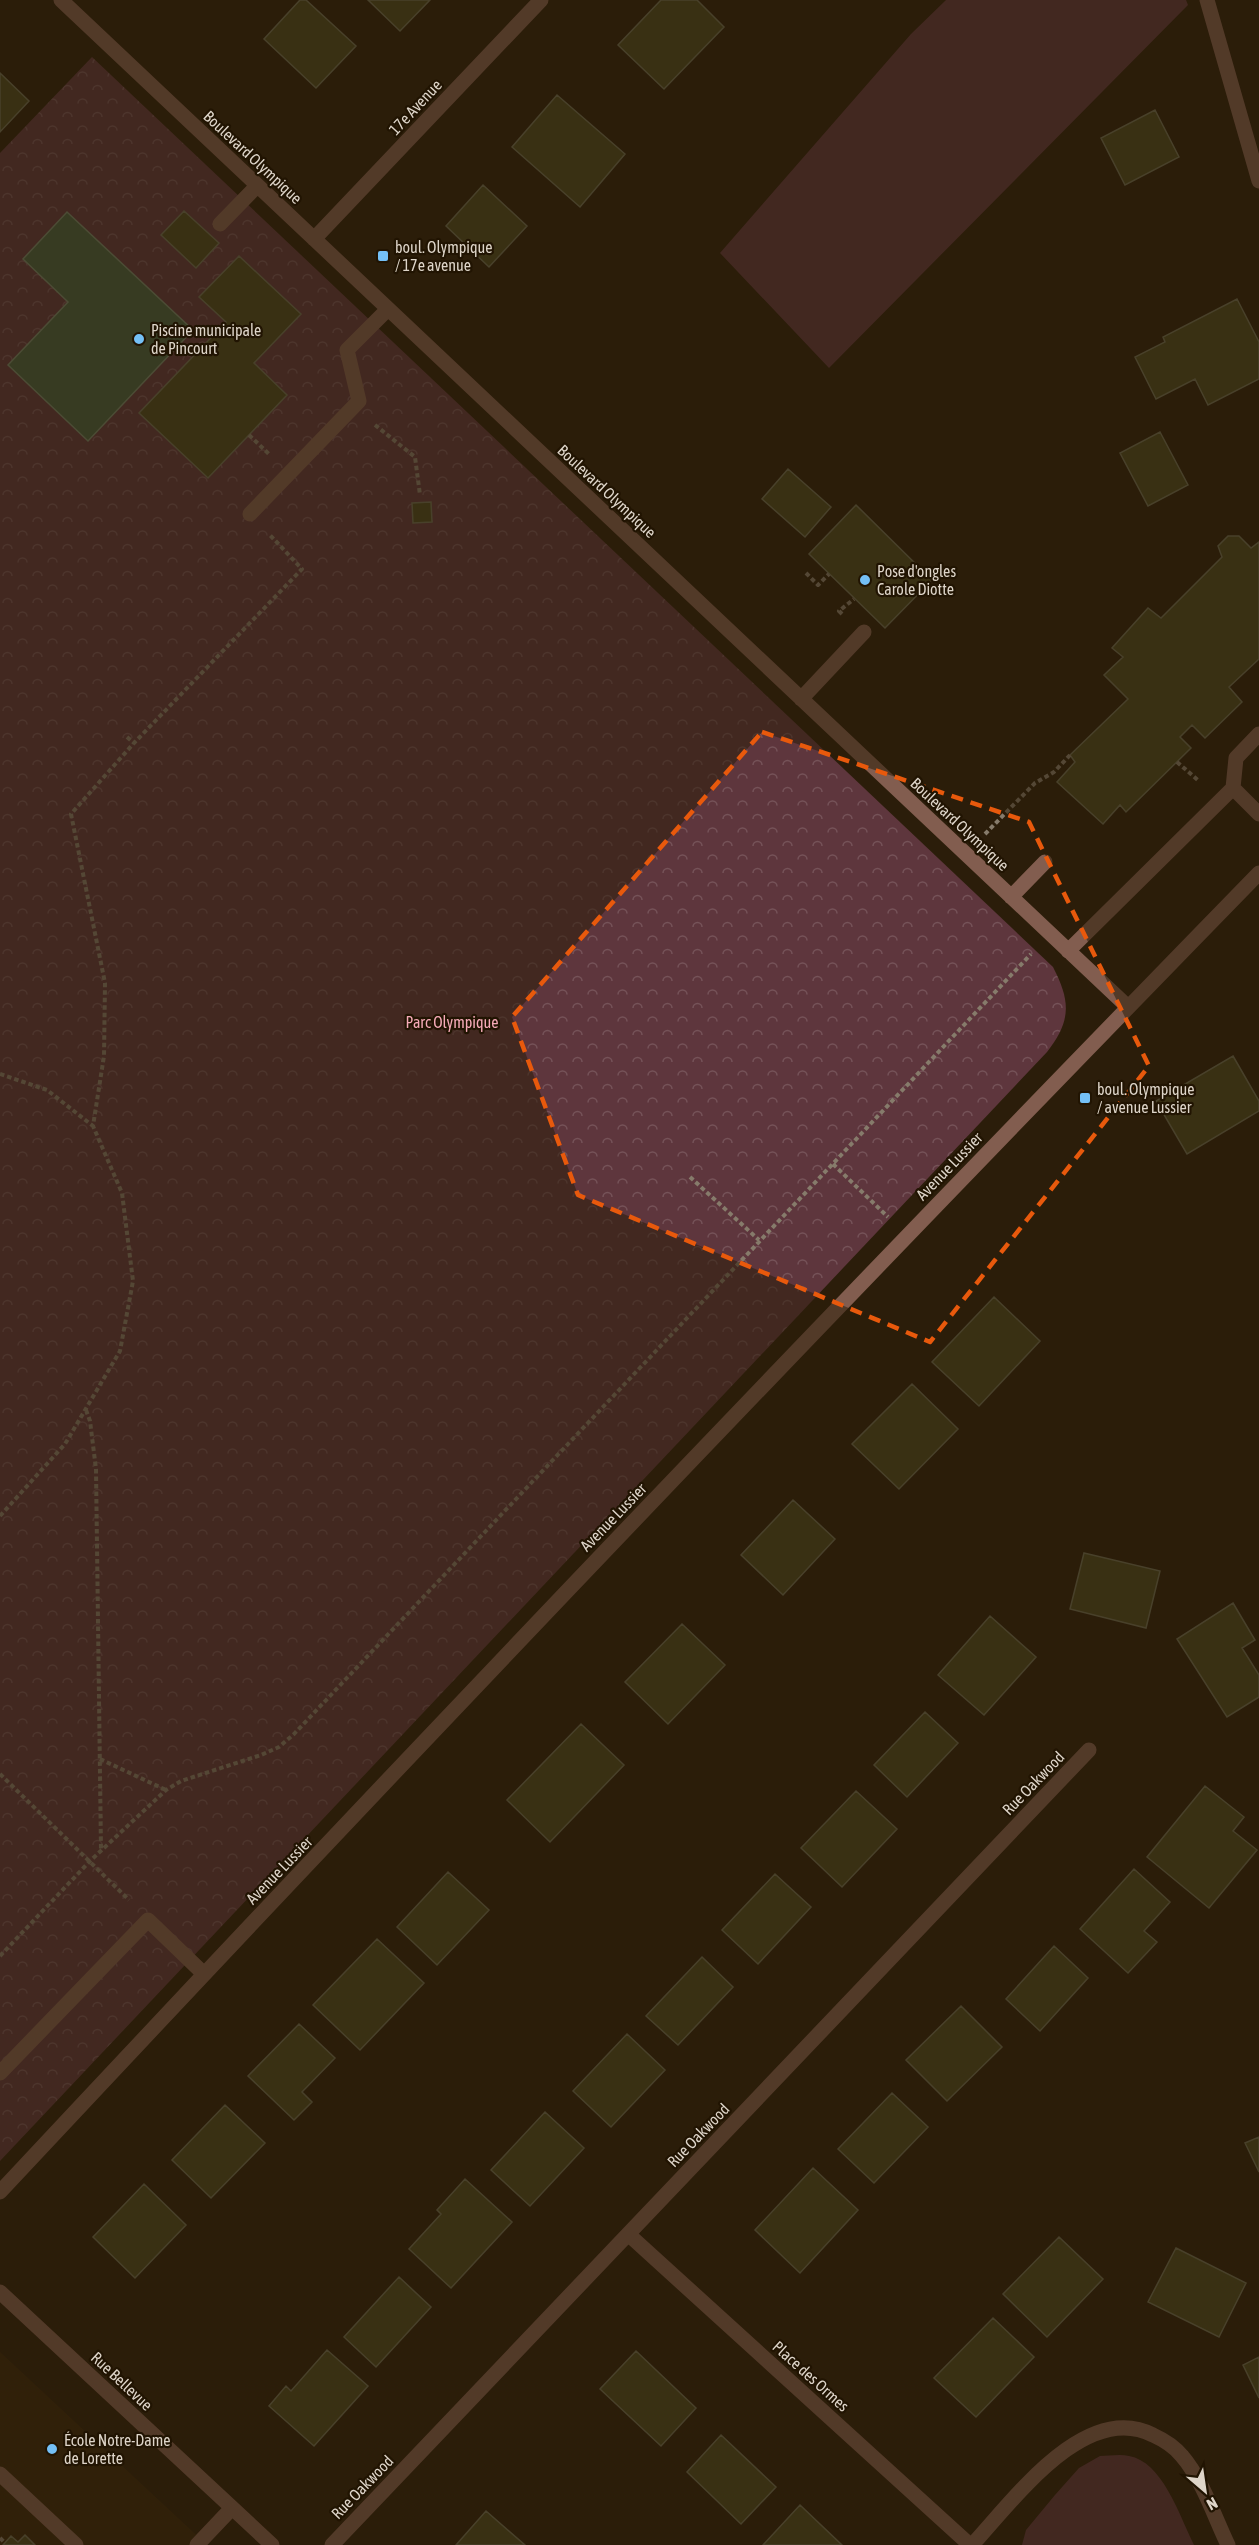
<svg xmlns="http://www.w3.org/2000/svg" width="1259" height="2545" viewBox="0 0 1259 2545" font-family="'Asap Condensed',sans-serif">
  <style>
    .built { fill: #37250b }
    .grass { fill: #5e363d }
    .park { fill: url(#park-crowns) }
    .water { fill: #456141; stroke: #73846a; stroke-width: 1.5 }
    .building { fill: #49481f; stroke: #6c6c53; stroke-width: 1.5 }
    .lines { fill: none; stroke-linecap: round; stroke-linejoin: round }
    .path { stroke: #867b6b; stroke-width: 4; stroke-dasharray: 4.5 3; stroke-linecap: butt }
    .minor { stroke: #825d4f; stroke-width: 15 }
    .marked { fill: none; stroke: #e8590c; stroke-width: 4.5; stroke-dasharray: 12 8; stroke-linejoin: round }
    .poi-dot { fill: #74c0f6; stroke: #211402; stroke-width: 2 }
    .labels { text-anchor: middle; stroke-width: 4.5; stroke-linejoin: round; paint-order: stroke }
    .street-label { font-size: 16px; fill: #ded5c9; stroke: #211402 }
    .poi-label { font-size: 16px; fill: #ded5c9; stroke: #211402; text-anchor: start }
    .park-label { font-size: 16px; fill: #f6abb8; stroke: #211402 }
  </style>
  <defs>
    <pattern id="park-crowns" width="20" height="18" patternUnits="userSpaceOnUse" patternTransform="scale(1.5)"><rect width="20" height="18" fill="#5e363d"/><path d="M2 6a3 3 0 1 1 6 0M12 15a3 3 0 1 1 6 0" fill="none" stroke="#755258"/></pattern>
  </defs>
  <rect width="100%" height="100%" fill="#2b1d0a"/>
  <path class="built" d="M0,2352L207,2545H0Z"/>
  <path class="grass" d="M946,0H1186L1188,5L829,368L720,253L911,34Z
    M1100,2456C1109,2456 1120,2454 1129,2456C1163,2462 1180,2517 1194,2545H1022L1026,2530L1055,2495L1079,2468Z"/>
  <path class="park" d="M92,57L1053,967C1071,1002 1071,1021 1047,1052L0,2161V153Z"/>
  <path class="water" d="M67,212L193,330L88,441L8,365L68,302L23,259Z"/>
  <path class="building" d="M300,0H306L356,46L316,88L264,39Z
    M368,0H430L400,31Z
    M661,0H697L724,27L664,89L618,45Z
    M0,73L29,101L0,132Z
    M557,95L625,154L580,207L512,147Z
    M1155,110L1179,157L1125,185L1101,138Z
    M483,185L527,226L489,267L446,226Z
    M184,211L219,243L196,268L161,235Z
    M239,256L301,314L254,363L287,395L208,478L139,413L226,322L199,297Z
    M1237,299L1259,342V379L1208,405L1195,379L1156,399L1135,357L1165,342L1163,337Z
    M1160,432L1188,485L1148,506L1120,453Z
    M788,469L831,507L805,537L762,499Z
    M431,502L432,522L413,523L412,503Z
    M856,505L932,580L885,628L809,554Z
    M1228,536H1239L1251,548L1259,542V659L1229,687L1242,702L1205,738L1192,725L1180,737L1191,748L1126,812L1120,805L1103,824L1057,782L1075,762L1070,755L1128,699L1104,675L1123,657L1112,648L1148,608L1161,618L1222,557L1218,546Z
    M1233,1056L1259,1101V1111L1187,1154L1156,1101Z
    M994,1297L1040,1341L979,1406L932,1362Z
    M912,1384L958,1429L899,1489L852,1444Z
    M793,1500L835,1539L783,1595L741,1555Z
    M1084,1553L1160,1571L1146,1628L1070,1609Z
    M1233,1603L1255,1640L1242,1648L1259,1675V1697L1227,1717L1177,1639Z
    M990,1616L1036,1657L984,1715L938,1675Z
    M682,1624L725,1665L668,1724L625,1682Z
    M925,1712L958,1743L907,1797L874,1765Z
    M581,1724L624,1765L550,1842L507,1800Z
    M1205,1786L1244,1817L1233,1831L1257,1850L1209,1908L1147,1857Z
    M856,1791L897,1829L842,1887L801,1848Z
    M1134,1869L1170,1902L1144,1931L1157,1942L1128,1973L1080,1929Z
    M448,1872L489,1910L437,1965L397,1927Z
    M775,1874L811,1907L758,1964L722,1930Z
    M377,1939L424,1983L360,2050L313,2005Z
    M1054,1946L1088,1978L1040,2031L1006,1999Z
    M702,1957L733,1987L678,2045L646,2016Z
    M961,2006L1002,2047L947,2101L906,2060Z
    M299,2024L335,2058L302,2092L312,2102L294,2120L248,2076Z
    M627,2034L665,2070L611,2127L573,2091Z
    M892,2093L928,2127L874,2183L838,2149Z
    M225,2105L265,2143L211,2198L172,2160Z
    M545,2112L584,2148L530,2206L491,2170Z
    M1259,2137V2172L1245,2143Z
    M813,2168L858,2210L800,2273L755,2230Z
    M465,2179L512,2222L451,2288L409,2249L441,2214L437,2210Z
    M144,2184L186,2225L135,2278L93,2237Z
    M1059,2237L1103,2279L1047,2337L1003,2294Z
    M1176,2248L1246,2283L1219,2337L1148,2302Z
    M399,2277L431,2307L376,2367L344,2337Z
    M993,2318L1034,2357L976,2417L934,2378Z
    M327,2350L368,2386L314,2446L269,2406L286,2386L291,2391Z
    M636,2351L696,2408L661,2446L600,2389Z
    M1259,2357V2398L1243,2365Z
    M721,2435L776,2487L741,2524L687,2472Z
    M800,2505L842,2545H763Z
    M486,2511L525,2545H456Z
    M25,2535L35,2545H3L11,2536L18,2542Z"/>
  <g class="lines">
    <path class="path" d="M375,425L415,457L420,495
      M249,435L270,455
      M806,573L818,585L829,574
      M842,614L839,611L854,599
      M127,737L134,743
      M1177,762L1199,781
      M985,834L1035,783L1054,772L1070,755
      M0,1074L47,1090L93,1126
      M833,1164L888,1217
      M690,1177L759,1240
      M86,1410L90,1421L96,1469L101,1850
      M0,1516L65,1444L120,1351L133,1281L122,1193L93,1126L104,1056L105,983L71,814L134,743L302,569L269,534
      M100,1759L166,1790
      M0,1774L129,1900
      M0,1956L90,1861L166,1790L181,1781L261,1755L279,1747L294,1734L1031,954
      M0,2538L5,2543"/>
    <path class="minor" d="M61,0L1128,1007
      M1207,0L1259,181
      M220,224L257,186
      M314,239L541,0
      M250,514L359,401L347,350L388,309
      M801,699L864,632
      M1259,734L1236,758L1233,788L1259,814
      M1011,897L1045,862
      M1068,951L1233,788
      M0,2073L148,1920L204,1974
      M0,2192C415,1748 835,1308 1259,873
      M628,2234L970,2545
      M0,2292L272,2545
      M0,2474L76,2545
      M197,2545L232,2508
      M332,2545L1089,1750
      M972,2545C1013,2501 1085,2400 1153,2435C1164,2440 1174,2446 1182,2456C1202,2479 1215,2518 1228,2545"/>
  </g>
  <path d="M0 0H1259V2545H0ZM762,732L1029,822L1149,1066L930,1342L578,1195L512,1017Z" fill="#2b1d0a" fill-opacity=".55" fill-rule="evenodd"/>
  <path class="marked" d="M762,732L1029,822L1149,1066L930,1342L578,1195L512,1017Z"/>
  <g class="poi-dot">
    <rect x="377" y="250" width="12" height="12" rx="3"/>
    <circle cx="139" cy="339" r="6"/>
    <circle cx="865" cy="580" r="6"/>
    <rect x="1079" y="1092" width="12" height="12" rx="3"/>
    <circle cx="52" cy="2449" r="6"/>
  </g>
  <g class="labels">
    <g class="street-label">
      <text transform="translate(415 107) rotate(-47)" y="6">17e Avenue</text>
      <text transform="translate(253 157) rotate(43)" y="6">Boulevard Olympique</text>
      <text transform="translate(607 491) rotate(43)" y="6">Boulevard Olympique</text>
      <text transform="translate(960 824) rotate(43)" y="6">Boulevard Olympique</text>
      <text transform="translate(949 1166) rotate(-46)" y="6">Avenue Lussier</text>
      <text transform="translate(613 1517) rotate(-46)" y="6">Avenue Lussier</text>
      <text transform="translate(1033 1783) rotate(-46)" y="6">Rue Oakwood</text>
      <text transform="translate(279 1870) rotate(-46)" y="6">Avenue Lussier</text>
      <text transform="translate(698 2135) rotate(-46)" y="6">Rue Oakwood</text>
      <text transform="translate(811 2376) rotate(42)" y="6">Place des Ormes</text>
      <text transform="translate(122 2381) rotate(43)" y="6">Rue Bellevue</text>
      <text transform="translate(362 2487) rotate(-46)" y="6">Rue Oakwood</text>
    </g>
    <g class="poi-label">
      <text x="395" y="253">boul. Olympique<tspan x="395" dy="18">/ 17e avenue</tspan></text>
      <text x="151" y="336">Piscine municipale<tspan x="151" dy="18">de Pincourt</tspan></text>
      <text x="877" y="577">Pose d'ongles<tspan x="877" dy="18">Carole Diotte</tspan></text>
      <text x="1097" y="1095">boul. Olympique<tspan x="1097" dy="18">/ avenue Lussier</tspan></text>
      <text x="64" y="2446">École Notre-Dame<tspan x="64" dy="18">de Lorette</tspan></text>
    </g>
    <g class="park-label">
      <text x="452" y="1028">Parc Olympique</text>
    </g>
  </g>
  <g transform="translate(1205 2491) rotate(151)" stroke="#211402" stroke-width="4.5" paint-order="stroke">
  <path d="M0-4.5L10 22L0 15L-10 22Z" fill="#ded5c9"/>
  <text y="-9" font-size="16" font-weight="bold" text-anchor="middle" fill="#ded5c9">N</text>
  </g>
</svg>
